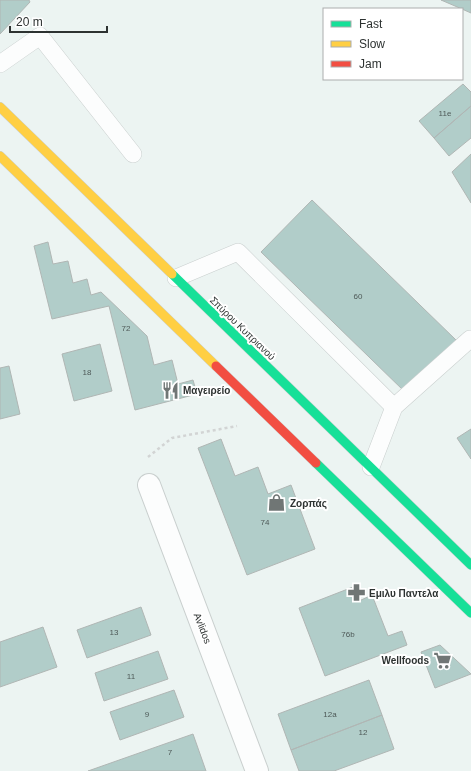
<svg xmlns="http://www.w3.org/2000/svg" width="471" height="771" viewBox="0 0 471 771" font-family="Helvetica,sans-serif">
  <style>
    .building { fill: #b1cdc9; stroke: #b0b6b4 }
    .lines { fill: none; stroke-linecap: round; stroke-linejoin: round }
    .lane-casing { stroke: #c9cfce; stroke-width: 18 }
    .street-casing { stroke: #c9cfce; stroke-width: 24 }
    .fast-casing { stroke: #c9cfce; stroke-width: 10 }
    .slow-casing { stroke: #c9cfce; stroke-width: 10 }
    .jam-casing { stroke: #c9cfce; stroke-width: 10 }
    .path { stroke: #d2d4d4; stroke-width: 2.5; stroke-dasharray: 3 3; stroke-linecap: butt }
    .lane { stroke: #fcfdfd; stroke-width: 17 }
    .street { stroke: #fcfdfd; stroke-width: 22 }
    .fast { stroke: #16e098; stroke-width: 9 }
    .slow { stroke: #ffcf43; stroke-width: 9 }
    .jam { stroke: #f24e42; stroke-width: 9 }
    .labels { text-anchor: middle; stroke-width: 4; stroke-linejoin: round; paint-order: stroke }
    .number-label { font-size: 8px; fill: #4e5957 }
    .street-label { font-size: 10px; fill: #2d3231; stroke: #fff }
    .poi-label { font-size: 10px; font-weight: bold; fill: #2d3231; stroke: #fff; text-anchor: start }
  </style>
  <rect width="100%" height="100%" fill="#ecf4f2"/>
  <path class="building" d="M0,0H29L30,2L0,34Z
    M441,0H471V13L462,9Z
    M463,84L471,92V106L434,138L419,121Z
    M471,106V138L449,156L434,138Z
    M471,154V203L452,172Z
    M312,200L456,340L405,392L261,252Z
    M48,242L53,264L68,261L73,283L87,279L91,295L101,292L147,336L154,365L172,360L178,384L193,380L197,394L135,410L109,306L52,319L34,246Z
    M100,344L112,391L74,401L62,354Z
    M9,366L20,414L0,419V368Z
    M471,429V459L457,438Z
    M221,439L235,476L258,467L268,494L291,485L315,549L247,575L198,448Z
    M353,587L359,601L372,595L388,636L402,631L407,645L325,676L299,608Z
    M141,607L151,635L87,658L77,630Z
    M43,627L57,667L0,687V642Z
    M440,645L471,674L435,688L421,652Z
    M158,651L168,679L104,701L95,673Z
    M369,680L382,715L291,750L278,714Z
    M174,690L184,717L120,740L110,712Z
    M382,715L394,749L334,771H299L291,750Z
    M193,734L206,771H88Z"/>
  <g class="lines">
    <defs>
      <path id="lane" d="M0,64L40,36L133,154
        M176,278L238,252L394,407
        M371,467L394,407L470,339"/>
      <path id="street" d="M149,485L257,771"/>
      <path id="fast" d="M172,274L471,565
        M316,463L471,613"/>
      <path id="slow" d="M0,107L172,274
        M0,156L216,366"/>
      <path id="jam" d="M216,366L316,463"/>
    </defs>
    <use href="#lane" class="lane-casing"/>
    <use href="#street" class="street-casing"/>
    <use href="#fast" class="fast-casing"/>
    <use href="#slow" class="slow-casing"/>
    <use href="#jam" class="jam-casing"/>
    <path class="path" d="M148,457L172,438L237,426"/>
    <use href="#lane" class="lane"/>
    <use href="#street" class="street"/>
    <use href="#fast" class="fast"/>
    <use href="#slow" class="slow"/>
    <use href="#jam" class="jam"/>
  </g>
  <defs>
    <symbol id="restaurant-bare" viewBox="-9 -9 18 18"><path d="M-5-6h1v4h1v-4h1v4h1v-4h1v5L-1.5 .5V6h-2V.5L-5-1ZM5-6V6H3V1.5H1.5Q1.5-4 5-6Z" fill="#707675" stroke="#fff" stroke-width="2.5" paint-order="stroke"/></symbol>
    <symbol id="shop-bare" viewBox="-9 -9 18 18"><path d="M-5-2.5h2.3a2.7 3.5 0 0 1 5.4 0H5L5.5 6h-11ZM-1.5-2.5h3a1.5 2.3 0 0 0-3 0Z" fill="#707675" stroke="#fff" stroke-width="2.5" paint-order="stroke"/></symbol>
    <symbol id="pharmacy-bare" viewBox="-9 -9 18 18"><path d="M-2-6h4v4h4v4h-4v4h-4v-4h-4v-4h4Z" fill="#707675" stroke="#fff" stroke-width="2.5" paint-order="stroke"/></symbol>
    <symbol id="supermarket-bare" viewBox="-9 -9 18 18"><path d="M-6-5.5h2.5l.6 2H6L4.5 2H-2.5L-4.4-4H-6ZM-1.5 3.2a1.3 1.3 0 1 0 .1 0ZM3 3.2a1.3 1.3 0 1 0 .1 0Z" fill="#707675" stroke="#fff" stroke-width="2.5" paint-order="stroke"/></symbol>
  </defs>
  <g fill-rule="evenodd">
    <use href="#restaurant-bare" x="158" y="378" width="25" height="25"/>
    <use href="#shop-bare" x="264" y="490" width="25" height="25"/>
    <use href="#pharmacy-bare" x="344" y="580" width="25" height="25"/>
    <use href="#supermarket-bare" x="430" y="648" width="25" height="25"/>
  </g>
  <g class="labels">
    <g class="number-label">
      <text x="445" y="116">11e</text>
      <text x="358" y="299">60</text>
      <text x="126" y="331">72</text>
      <text x="87" y="375">18</text>
      <text x="265" y="525">74</text>
      <text x="114" y="635">13</text>
      <text x="348" y="637">76b</text>
      <text x="131" y="679">11</text>
      <text x="147" y="717">9</text>
      <text x="330" y="717">12a</text>
      <text x="363" y="735">12</text>
      <text x="170" y="755">7</text>
    </g>
    <g class="street-label">
      <text transform="translate(243 328) rotate(44)" y="4">Σπύρου Κυπριανού</text>
      <text transform="translate(203 628) rotate(69)" y="4">Avlidos</text>
    </g>
    <g class="poi-label">
      <text x="183" y="394">Μαγειρείο</text>
      <text x="290" y="507">Ζορπάς</text>
      <text x="369" y="597">Εμιλυ Παντελα</text>
      <text x="429" y="664" text-anchor="end">Wellfoods</text>
    </g>
  </g>
  <rect x="323" y="8" width="140" height="72" fill="#ffffff" stroke="#abadad"/>
  <rect x="331" y="21" width="20" height="6" fill="#16e098" stroke="#abadad"/>
  <text x="359" y="28" font-size="12" fill="#2d3231">Fast</text>
  <rect x="331" y="41" width="20" height="6" fill="#ffcf43" stroke="#abadad"/>
  <text x="359" y="48" font-size="12" fill="#2d3231">Slow</text>
  <rect x="331" y="61" width="20" height="6" fill="#f24e42" stroke="#abadad"/>
  <text x="359" y="68" font-size="12" fill="#2d3231">Jam</text>
  <path d="M10 26v6h97v-6" fill="none" stroke="#2d3231" stroke-width="2"/>
  <text x="16" y="26" font-size="12" fill="#2d3231" stroke="#ffffff" stroke-width="3" paint-order="stroke">20 m</text>
</svg>
